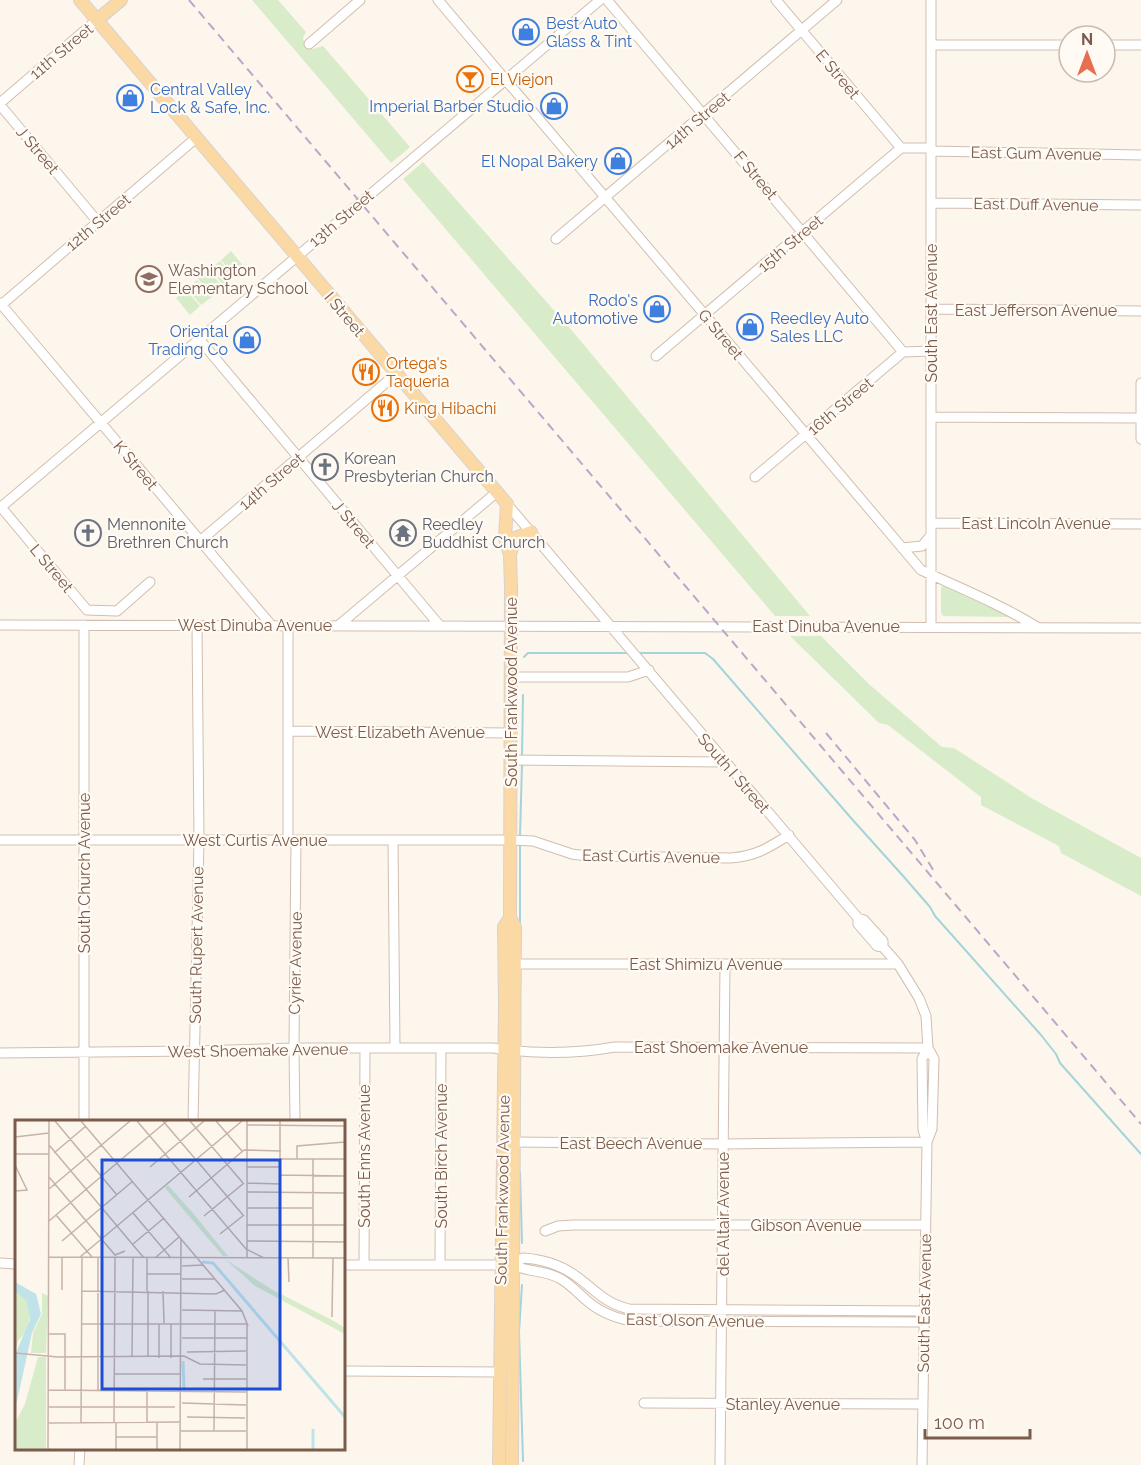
<svg xmlns="http://www.w3.org/2000/svg" width="1141" height="1465" viewBox="0 0 1141 1465" font-family="Raleway,sans-serif">
  <style>
    .green { fill: #d8ecc9 }
    .lines { fill: none; stroke-linecap: round; stroke-linejoin: round }
    .stream { stroke: #a5d3da; stroke-width: 2 }
    .minor-casing { stroke: #d1beb0; stroke-width: 11 }
    .major-casing { stroke: #dad1cd; stroke-width: 14 }
    .minor { stroke: #fff; stroke-width: 9 }
    .major { stroke: #fbd9a5; stroke-width: 12 }
    .rail { stroke: #b9a8c9; stroke-width: 2; stroke-dasharray: 9 6; stroke-linecap: butt }
    .labels { text-anchor: middle; stroke-width: 4.5; stroke-linejoin: round; paint-order: stroke }
    .shop-label { font-size: 16px; fill: #366cbe; stroke: #fffaf3; text-anchor: end }
    .street-label { font-size: 16px; fill: #7a5c4d; stroke: #fffaf3 }
    .food-label { font-size: 16px; fill: #c56008; stroke: #fffaf3; text-anchor: start }
    .education-label { font-size: 16px; fill: #785e54; stroke: #fffaf3; text-anchor: start }
    .worship-label { font-size: 16px; fill: #5b616d; stroke: #fffaf3; text-anchor: start }
    .inset-river { fill: none; stroke: #bfe3e8; stroke-width: 3 }
    .inset-road { fill: none; stroke: #c5b3a7; stroke-width: 1.5 }
    .view { fill: #1d4ed8; fill-opacity: 0.15; stroke: #1d4ed8; stroke-width: 3 }
    .inset-edge { fill: none; stroke: #7a5c4d; stroke-width: 3 }
  </style>
  <rect width="100%" height="100%" fill="#fdf6ec"/>
  <path class="green" d="M252,0H278L306,32L303,38L305,46L313,49L323,46L410,147L391,163Z
    M423,162L574,333L810,616H775L403,179Z
    M231,251L245,268L235,276L221,260Z
    M220,261L234,277L224,286L210,269Z
    M208,270L223,287L213,296L198,279Z
    M197,280L212,297L201,305L187,289Z
    M186,290L200,306L190,315L176,298Z
    M945,585L1007,615L1008,617L943,616L941,612V587Z
    M790,636H821L870,685L942,747L954,748L1033,799L1141,858V896L1061,853L1059,846L981,805V797L888,725L879,723Z"/>
  <g class="lines">
    <path class="stream" d="M641,653H705L713,659L851,818L904,877L930,907L935,916L1041,1035L1056,1054L1060,1063L1141,1154
      M524,657L528,653H627
      M522,759L523,695
      M520,836L522,764
      M520,842V926
      M520,1172L522,1243
      M522,1285L519,1332L523,1461"/>
    <defs>
      <path id="minor" d="M438,0L921,570C960,588 1000,604 1037,627
        M607,0L903,352
        M776,0L901,148
        M931,0V627
        M309,44L360,0
        M931,45H1069
        M1105,45H1141
        M0,103L97,20
        M0,105L98,222
        M931,151L1141,155
        M931,203L1141,205
        M556,239L837,0
        M0,303L272,626
        M0,306L196,138
        M931,309L1141,311
        M199,339L440,626
        M656,356L901,148H931
        M1141,383V439
        M932,417L1141,418
        M755,477L903,352L931,351
        M507,504L858,918L864,920L883,941V947
        M0,506L87,610L117,611L150,582
        M0,508L600,0
        M931,523L1141,524
        M200,541L396,374
        M902,548L922,546L931,535
        M0,625L1141,628
        M339,625L497,492
        M288,626V840
        M510,677H628L649,670
        M288,731L511,733
        M511,760L724,762
        M0,840H510L533,841L572,854L587,856L731,858C756,856 768,848 789,835
        M393,840L395,1048
        M858,918V924L877,946L883,947L898,964L919,998L926,1016L928,1048L934,1059L932,1129L927,1142
        M515,964H898
        M0,1053L194,1051L294,1048H493C533,1054 575,1054 615,1047L928,1048
        M84,1122V625
        M193,1122L199,840L197,625
        M295,1122L294,1048L296,840
        M515,1142L723,1144L927,1142
        M545,1231L558,1226L573,1225H925
        M0,1263L16,1264
        M344,1265H513C527,1272 544,1270 559,1278C569,1283 577,1292 585,1299C599,1312 614,1318 632,1321L924,1322
        M364,1265L365,1048
        M440,1265L441,1048
        M513,1265L523,1258C541,1259 558,1264 573,1274C594,1288 603,1303 629,1309L924,1311
        M344,1371L500,1372
        M644,1403L922,1404
        M79,1465L80,1448
        M720,1465L725,964
        M922,1465L927,1142L923,1130L922,1059L928,1048"/>
      <path id="major" d="M80,0L507,504L505,538L510,555L511,587L510,918L515,927L512,1465
        M97,20L121,0
        M510,554L515,538L531,532
        M499,1465L505,1005L504,927L510,918"/>
    </defs>
    <use href="#minor" class="minor-casing"/>
    <use href="#major" class="major-casing"/>
    <use href="#minor" class="minor"/>
    <use href="#major" class="major"/>
    <path class="rail" d="M189,0L1141,1124
      M826,733L915,840L935,873"/>
  </g>
  <defs>
    <symbol id="shop-ring" viewBox="-11 -11 22 22"><circle r="9.5" fill="#fffaf3" stroke="#3f7fe0" stroke-width="1.5"/><path d="M-5-2.5h2.3a2.7 3.5 0 0 1 5.4 0H5L5.5 6h-11ZM-1.5-2.5h3a1.5 2.3 0 0 0-3 0Z" fill="#3f7fe0"/></symbol>
    <symbol id="bar-ring" viewBox="-11 -11 22 22"><circle r="9.5" fill="#fffaf3" stroke="#e8710a" stroke-width="1.5"/><path d="M-6-5H6L.8 .8V4.5H3.5V6h-7V4.5H-.8V.8Z" fill="#e8710a"/></symbol>
    <symbol id="school-ring" viewBox="-11 -11 22 22"><circle r="9.5" fill="#fffaf3" stroke="#8d6e63" stroke-width="1.5"/><path d="M0-5L7-2L0 1L-7-2ZM-4 1L0 2.5L4 1V4Q0 6-4 4Z" fill="#8d6e63"/></symbol>
    <symbol id="restaurant-ring" viewBox="-11 -11 22 22"><circle r="9.5" fill="#fffaf3" stroke="#e8710a" stroke-width="1.5"/><path d="M-5-6h1v4h1v-4h1v4h1v-4h1v5L-1.5 .5V6h-2V.5L-5-1ZM5-6V6H3V1.5H1.5Q1.5-4 5-6Z" fill="#e8710a"/></symbol>
    <symbol id="church-ring" viewBox="-11 -11 22 22"><circle r="9.5" fill="#fffaf3" stroke="#6b7280" stroke-width="1.5"/><path d="M-1.2-6h2.4v3.5h3.3v2.4h-3.3V6h-2.4V-.1h-3.3v-2.4h3.3Z" fill="#6b7280"/></symbol>
    <symbol id="temple-ring" viewBox="-11 -11 22 22"><circle r="9.5" fill="#fffaf3" stroke="#6b7280" stroke-width="1.5"/><path d="M0-6L5-2H3V0L6.5 2.5H4V6H1.5V3h-3V6H-4V2.5H-6.5L-3 0V-2H-5Z" fill="#6b7280"/></symbol>
  </defs>
  <g fill-rule="evenodd">
    <use href="#shop-ring" x="511" y="17" width="30" height="30"/>
    <use href="#bar-ring" x="455" y="64" width="30" height="30"/>
    <use href="#shop-ring" x="115" y="83" width="30" height="30"/>
    <use href="#shop-ring" x="539" y="91" width="30" height="30"/>
    <use href="#shop-ring" x="603" y="146" width="30" height="30"/>
    <use href="#school-ring" x="134" y="264" width="30" height="30"/>
    <use href="#shop-ring" x="642" y="294" width="30" height="30"/>
    <use href="#shop-ring" x="735" y="312" width="30" height="30"/>
    <use href="#shop-ring" x="232" y="325" width="30" height="30"/>
    <use href="#restaurant-ring" x="351" y="357" width="30" height="30"/>
    <use href="#restaurant-ring" x="370" y="393" width="30" height="30"/>
    <use href="#church-ring" x="310" y="452" width="30" height="30"/>
    <use href="#church-ring" x="73" y="518" width="30" height="30"/>
    <use href="#temple-ring" x="388" y="518" width="30" height="30"/>
  </g>
  <g class="labels">
    <g class="shop-label">
      <text x="546" y="29" text-anchor="start">Best Auto<tspan x="546" dy="18">Glass &amp; Tint</tspan></text>
      <text x="150" y="95" text-anchor="start">Central Valley<tspan x="150" dy="18">Lock &amp; Safe, Inc.</tspan></text>
      <text x="534" y="112">Imperial Barber Studio</text>
      <text x="598" y="167">El Nopal Bakery</text>
      <text x="638" y="306">Rodo's<tspan x="638" dy="18">Automotive</tspan></text>
      <text x="770" y="324" text-anchor="start">Reedley Auto<tspan x="770" dy="18">Sales LLC</tspan></text>
      <text x="228" y="337">Oriental<tspan x="228" dy="18">Trading Co</tspan></text>
    </g>
    <g class="street-label">
      <text transform="translate(61 51) rotate(-40)" y="6">11th Street</text>
      <text transform="translate(838 74) rotate(50)" y="6">E Street</text>
      <text transform="translate(697 120) rotate(-40)" y="6">14th Street</text>
      <text transform="translate(38 150) rotate(50)" y="6">J Street</text>
      <text transform="translate(1036 153) rotate(1)" y="6">East Gum Avenue</text>
      <text transform="translate(756 175) rotate(50)" y="6">F Street</text>
      <text transform="translate(1036 204) rotate(1)" y="6">East Duff Avenue</text>
      <text transform="translate(341 218) rotate(-40)" y="6">13th Street</text>
      <text transform="translate(98 222) rotate(-40)" y="6">12th Street</text>
      <text transform="translate(790 243) rotate(-40)" y="6">15th Street</text>
      <text x="1036" y="316">East Jefferson Avenue</text>
      <text transform="translate(931 313) rotate(-90)" y="6">South East Avenue</text>
      <text transform="translate(345 314) rotate(50)" y="6">I Street</text>
      <text transform="translate(721 334) rotate(50)" y="6">G Street</text>
      <text transform="translate(840 406) rotate(-40)" y="6">16th Street</text>
      <text transform="translate(136 465) rotate(50)" y="6">K Street</text>
      <text transform="translate(271 481) rotate(-40)" y="6">14th Street</text>
      <text x="1036" y="529">East Lincoln Avenue</text>
      <text transform="translate(354 524) rotate(50)" y="6">J Street</text>
      <text transform="translate(52 568) rotate(50)" y="6">L Street</text>
      <text x="255" y="631">West Dinuba Avenue</text>
      <text x="826" y="632">East Dinuba Avenue</text>
      <text transform="translate(511 692) rotate(-90)" y="6">South Frankwood Avenue</text>
      <text x="400" y="738">West Elizabeth Avenue</text>
      <text transform="translate(734 773) rotate(49)" y="6">South I Street</text>
      <text x="255" y="846">West Curtis Avenue</text>
      <text transform="translate(651 856) rotate(1)" y="6">East Curtis Avenue</text>
      <text transform="translate(84 873) rotate(-90)" y="6">South Church Avenue</text>
      <text transform="translate(196 945) rotate(-89)" y="6">South Rupert Avenue</text>
      <text transform="translate(295 963) rotate(-89)" y="6">Cyrier Avenue</text>
      <text x="706" y="970">East Shimizu Avenue</text>
      <text x="721" y="1053">East Shoemake Avenue</text>
      <text transform="translate(258 1050) rotate(-1)" y="6">West Shoemake Avenue</text>
      <text x="631" y="1149">East Beech Avenue</text>
      <text transform="translate(364 1156) rotate(-90)" y="6">South Enns Avenue</text>
      <text transform="translate(441 1156) rotate(-90)" y="6">South Birch Avenue</text>
      <text transform="translate(502 1190) rotate(-89)" y="6">South Frankwood Avenue</text>
      <text transform="translate(723 1214) rotate(-90)" y="6">del Altair Avenue</text>
      <text x="806" y="1231">Gibson Avenue</text>
      <text transform="translate(924 1303) rotate(-89)" y="6">South East Avenue</text>
      <text transform="translate(695 1320) rotate(1)" y="6">East Olson Avenue</text>
      <text x="783" y="1410">Stanley Avenue</text>
    </g>
    <g class="food-label">
      <text x="490" y="85">El Viejon</text>
      <text x="386" y="369">Ortega's<tspan x="386" dy="18">Taqueria</tspan></text>
      <text x="404" y="414">King Hibachi</text>
    </g>
    <g class="education-label">
      <text x="168" y="276">Washington<tspan x="168" dy="18">Elementary School</tspan></text>
    </g>
    <g class="worship-label">
      <text x="344" y="464">Korean<tspan x="344" dy="18">Presbyterian Church</tspan></text>
      <text x="107" y="530">Mennonite<tspan x="107" dy="18">Brethren Church</tspan></text>
      <text x="422" y="530">Reedley<tspan x="422" dy="18">Buddhist Church</tspan></text>
    </g>
  </g>
  <g transform="translate(15 1120)">
    <rect width="330" height="330" fill="#fdf6ec"/>
    <path d="M153,65L177,92L213,136H208L150,68ZM210,139L256,169L317,200L330,208V214L240,166ZM0,171L12,180L15,188L14,208L3,221L0,232ZM27,173L33,176L31,233H16L18,213L27,194ZM23,237H31V329H0V303L10,284Z" fill="#d8ecc9"/>
    <path d="M0,162L21,174L26,194L17,213L0,290V235L15,200L12,181L0,171Z" fill="#bfe3e8"/>
    <path class="inset-river" d="M187,142L198,143L330,297M168,241L169,268M298,329V309"/>
    <path class="inset-road" d="M40,1L102,75M66,1L166,119L165,329M122,1L231,129L249,138M148,1L228,95M175,1L228,63M201,1L227,31M232,1V138M265,1V138M232,5L330,6M0,17L34,13M34,25L129,138M39,33L71,6M0,34H34M265,39H330M282,39V26L330,22M102,43L152,1M0,45L12,70L0,71M135,47L189,1M232,47H265M265,55L330,56M34,57L100,135L110,131M232,63L266,64M34,69L115,1M232,72L330,73M174,77L229,30L266,31M232,88H298M118,93L156,138M41,95L77,137M189,96L229,63M34,101L102,43M232,105H330M205,114L229,95M166,119L227,191L233,206M47,121L118,61M232,121L330,122M118,124L149,98M34,137L330,138M65,137L227,1M132,138V171M140,138L164,117M273,138L274,162M298,138V39M167,146L188,145M132,154H166M167,159H199M47,170V137M67,171L201,174L210,170M133,171V237M148,171L149,203M167,190L227,191M317,197L318,138M67,204H232M232,204V329M34,214H50V270M167,218H232M172,232L231,231M0,233L43,237L169,236L185,244L231,245M117,237L118,138M144,238V204M156,238V204M100,254H165M188,259H231M33,270L231,272M83,271V138M167,283L231,285M33,287H160M172,297L230,298M33,303L166,302M66,303L67,137M99,303L100,138M132,303V270M142,303V329M166,311H231M199,311L200,190M101,317H142M33,329L34,1M101,329V303"/>
    <path class="view" d="M87,40H265V269H87Z"/>
    <rect width="330" height="330" class="inset-edge"/>
  </g>
  <g transform="translate(1087 54)"><circle r="28" fill="#fffaf3" stroke="#cabbb1" stroke-width="1.5"/>
  <path d="M0-4.5L10 22L0 15L-10 22Z" fill="#e76f51"/>
  <text y="-9" font-size="16" font-weight="bold" text-anchor="middle" fill="#7a5c4d">N</text>
  </g>
  <path d="M925 1429v9h105v-9" fill="none" stroke="#7a5c4d" stroke-width="3"/>
  <text x="934" y="1429" font-size="18" fill="#7a5c4d" stroke="#fffaf3" stroke-width="4.5" paint-order="stroke">100 m</text>
</svg>
